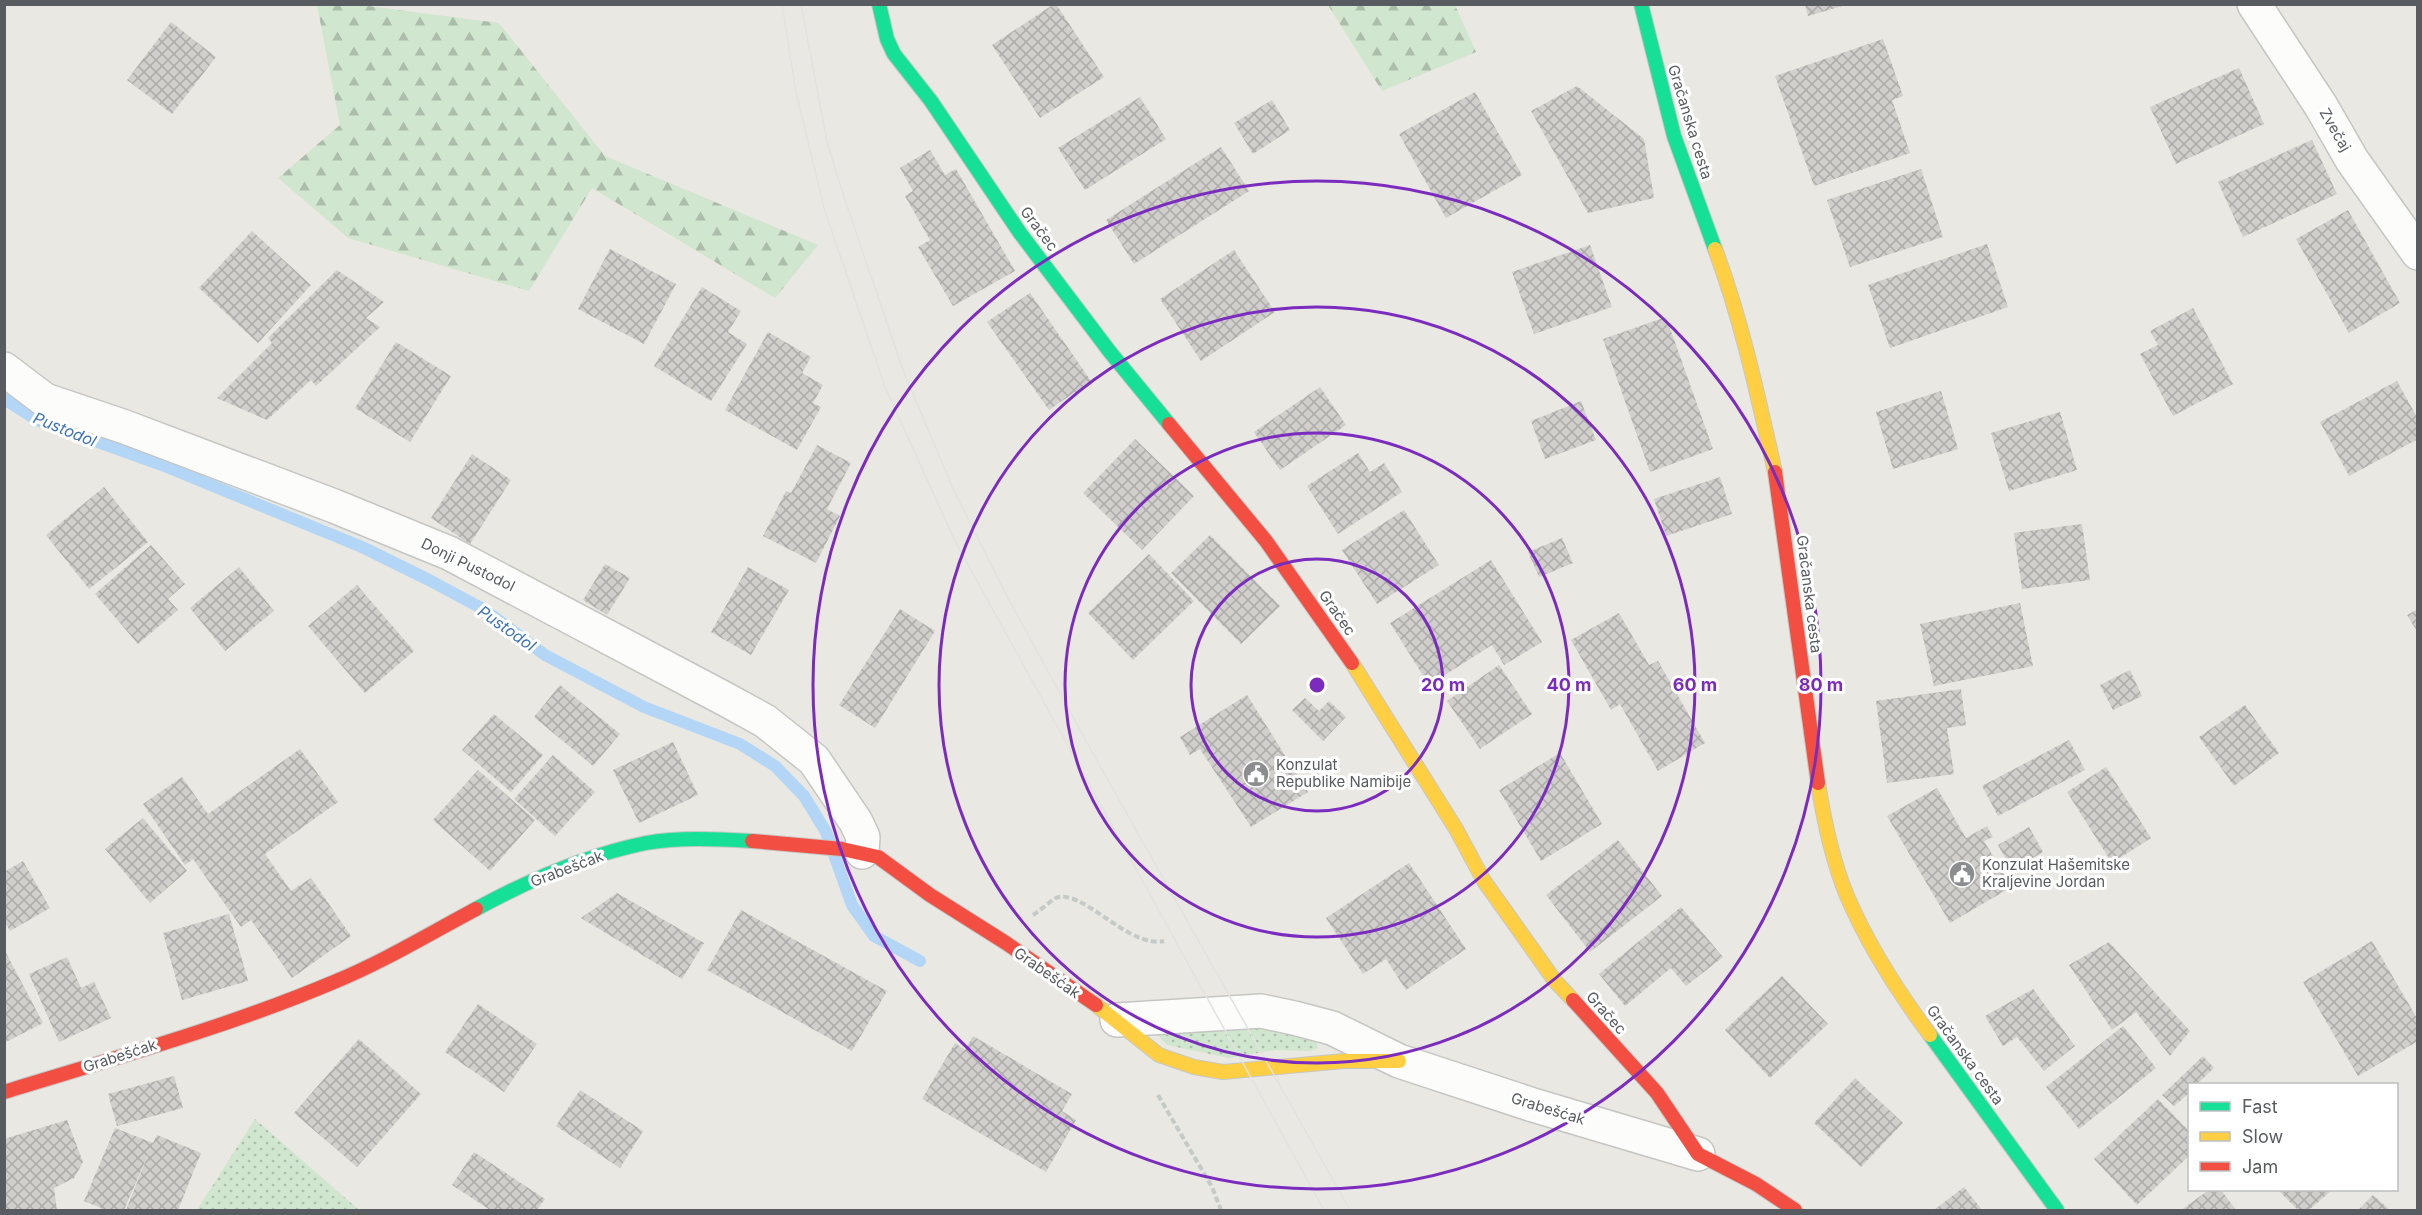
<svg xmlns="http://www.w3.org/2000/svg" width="2422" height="1215" viewBox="0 0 2422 1215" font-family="Inter,sans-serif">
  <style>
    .grass { fill: url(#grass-dots) }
    .forest { fill: url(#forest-firs) }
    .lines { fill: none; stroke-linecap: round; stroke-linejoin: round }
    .stream { stroke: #b3d6f6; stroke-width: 12 }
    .building { fill: url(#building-cross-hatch) }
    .street-casing { stroke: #c5c6c4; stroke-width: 36 }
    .fast-casing { stroke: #c6c7c6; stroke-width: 16 }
    .slow-casing { stroke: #c6c7c6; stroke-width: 16 }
    .jam-casing { stroke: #c6c7c6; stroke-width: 16 }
    .path { stroke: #c4cac7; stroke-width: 4; stroke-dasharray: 6 3; stroke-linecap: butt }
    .street { stroke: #fcfcfb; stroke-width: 33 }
    .fast { stroke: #16e098; stroke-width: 14 }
    .slow { stroke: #ffcf43; stroke-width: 14 }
    .jam { stroke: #f24e42; stroke-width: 14 }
    .tram { stroke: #e2e2e1; stroke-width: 1.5 }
    .ring { fill: none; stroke: #7b2cbf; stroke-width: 3 }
    .labels { text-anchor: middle; stroke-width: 6; stroke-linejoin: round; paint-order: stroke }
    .street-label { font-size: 15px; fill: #585c61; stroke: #fff }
    .poi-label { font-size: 15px; fill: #585c61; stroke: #fff; text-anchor: start }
    .water-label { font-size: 16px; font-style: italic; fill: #3d73b9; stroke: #fff }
    .centre { fill: #7b2cbf; stroke: #fff; stroke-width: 3 }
    .ring-label { font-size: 18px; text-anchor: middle; font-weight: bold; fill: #7b2cbf; stroke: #fff; stroke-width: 6; stroke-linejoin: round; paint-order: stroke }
  </style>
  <defs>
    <pattern id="grass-dots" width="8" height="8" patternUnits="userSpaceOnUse" patternTransform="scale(1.5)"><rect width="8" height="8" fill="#d0e6ce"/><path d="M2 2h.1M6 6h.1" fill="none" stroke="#acbeab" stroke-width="1.8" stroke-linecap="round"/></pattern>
    <pattern id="forest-firs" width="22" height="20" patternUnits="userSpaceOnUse" patternTransform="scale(1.5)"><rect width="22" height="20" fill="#d0e6ce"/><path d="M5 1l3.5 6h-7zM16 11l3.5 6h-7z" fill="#acbeab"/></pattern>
    <pattern id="building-cross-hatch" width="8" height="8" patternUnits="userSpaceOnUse" patternTransform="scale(1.5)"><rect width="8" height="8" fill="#d0cfcc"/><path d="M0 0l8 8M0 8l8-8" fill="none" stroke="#acaba9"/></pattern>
  </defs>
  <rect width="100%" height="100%" fill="#e9e8e2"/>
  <path class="grass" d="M1262,1023L1310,1037L1316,1041L1318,1048L1310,1051L1275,1050L1229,1058L1167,1045L1156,1033L1168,1030L1210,1031Z
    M255,1119L359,1210H197Z"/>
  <path class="forest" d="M317,5H360L499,23L605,156L818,245L775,298L592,188L529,291L348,238L278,178L340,125Z
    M1328,5H1455L1476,52L1382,91Z"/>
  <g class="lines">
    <path class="stream" d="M4,399L37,420L162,465L362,547L429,580L485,610L545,655L644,707L740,744L775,766L804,796L826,832L852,905L874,936L920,961"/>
  </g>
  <path class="building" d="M1054,4H1056L1104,77L1040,118L992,45Z
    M1805,4H1846V5L1808,16Z
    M171,22L216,57L172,114L127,80Z
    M1883,39L1903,96L1892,100L1910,153L1814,186L1775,76Z
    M2239,68L2264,124L2176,164L2150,107Z
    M1577,86L1644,139L1654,198L1588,213L1531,111Z
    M1475,92L1522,175L1446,218L1399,134Z
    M1140,97L1166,139L1085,190L1058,148Z
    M1272,100L1290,130L1253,154L1234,123Z
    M2312,140L2337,194L2243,237L2218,182Z
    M1221,147L1249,191L1134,264L1106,220Z
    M930,150L945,175L956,169L1015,271L953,306L918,247L930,240L905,196L913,191L900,168Z
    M1921,169L1943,237L1850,267L1827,200Z
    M2348,210L2400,303L2349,333L2296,239Z
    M252,231L311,285L258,343L199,288Z
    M1987,244L2008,307L1890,348L1868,285Z
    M1590,245L1612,307L1534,334L1512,272Z
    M610,249L676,284L644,344L578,309Z
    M1234,250L1275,312L1201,361L1160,299Z
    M337,270L384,302L366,318L380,327L316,386L311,380L267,420L217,398L272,343L268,338Z
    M702,287L741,311L728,332L747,344L711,401L654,366Z
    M1030,293L1091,381L1049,410L987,322Z
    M2193,308L2233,384L2173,416L2140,354L2158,345L2150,331Z
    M1666,317L1713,449L1650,472L1603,339Z
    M768,332L811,357L802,373L823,385L813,403L821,407L797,450L725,410Z
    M396,342L451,376L410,442L355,408Z
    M2397,381L2418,419V439L2349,476L2320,422Z
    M1320,387L1346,425L1280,470L1254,432Z
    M1941,391L1958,449L1893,469L1876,412Z
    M1581,401L1596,440L1545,459L1531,421Z
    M2060,412L2077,470L2009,491L1991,433Z
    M1135,439L1194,496L1142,550L1083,493Z
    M817,445L851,463L827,509L840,516L816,563L763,536L786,491L791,493Z
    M1358,453L1370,472L1384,463L1402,492L1338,534L1307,486Z
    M472,454L511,480L470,544L431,518Z
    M1720,477L1732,514L1666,536L1654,499Z
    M104,487L148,542L89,589L46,535Z
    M1404,510L1439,565L1377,604L1342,550Z
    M2082,524L2090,580L2022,589L2014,533Z
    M1210,535L1280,606L1241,644L1171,573Z
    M1562,538L1573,563L1539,577L1528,552Z
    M151,545L185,584L168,599L178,610L138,644L95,594Z
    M1149,554L1194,601L1133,660L1088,613Z
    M1491,560L1542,642L1504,665L1492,645L1429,685L1390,623Z
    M605,564L630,578L607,615L583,600Z
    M239,567L274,611L225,651L190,608Z
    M748,567L789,590L751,655L711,632Z
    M357,585L414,651L365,693L308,626Z
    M2020,603L2033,666L1934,686L1920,624Z
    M900,609L935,631L875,728L839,705Z
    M2418,609V633L2407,615Z
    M1619,613L1649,665L1658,661L1705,743L1658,771L1620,704L1611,710L1571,640Z
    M1499,665L1532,714L1480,749L1447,701Z
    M2130,670L2142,696L2113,710L2100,685Z
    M560,685L620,734L593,766L534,717Z
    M1961,689L1966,725L1947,728L1954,774L1887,783L1876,701Z
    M1247,695L1308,792L1251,827L1200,749L1190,755L1180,737Z
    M1305,698L1319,711L1329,701L1346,717L1323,741L1292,710Z
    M2245,705L2279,753L2234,786L2199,737Z
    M494,714L543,755L511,792L462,750Z
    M2069,740L2085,770L1998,816L1982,786Z
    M673,742L698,795L639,823L613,770Z
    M300,749L338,802L265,854L291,891L311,878L351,936L292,978L251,920L241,927L193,859L185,865L143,804L182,777L208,814Z
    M1560,753L1602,824L1541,861L1499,790Z
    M553,755L595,792L555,836L514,799Z
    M2106,767L2151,838L2112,863L2067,792Z
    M478,770L535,820L490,871L433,820Z
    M1937,788L1966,838L1987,826L1993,837L1984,841L2005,876L2014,872L2020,882L1950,923L1887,816Z
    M143,818L187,871L150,903L105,849Z
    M2029,827L2043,852L2012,870L1998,845Z
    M1618,840L1662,896L1590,952L1546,895Z
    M23,861L50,908L10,931L4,921V872Z
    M1409,863L1466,949L1406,990L1386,959L1363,974L1326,918Z
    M617,893L704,943L682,979L581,918Z
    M1681,907L1723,957L1686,986L1671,968L1625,1006L1599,974Z
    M741,910L887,991L852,1051L707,970Z
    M229,914L248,981L182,1000L163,933Z
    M2372,941L2418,1020V1041L2358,1076L2303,982Z
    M2109,942L2190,1031L2170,1056L2136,1012L2112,1030L2069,965Z
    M4,949L43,1023L4,1043Z
    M67,957L81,988L94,982L111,1018L59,1042L29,974Z
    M1782,976L1828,1024L1770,1078L1725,1030Z
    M2033,989L2075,1046L2044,1071L2017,1037L2003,1046L1985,1016Z
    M478,1004L537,1044L504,1092L445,1052Z
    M2123,1026L2156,1068L2079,1129L2046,1087Z
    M973,1036L1072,1094L1062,1111L1076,1120L1046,1172L922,1099L955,1043L965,1050Z
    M359,1039L421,1094L357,1167L294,1113Z
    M2203,1056L2214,1068L2197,1084H2190V1092L2174,1106L2162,1095Z
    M174,1076L183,1108L117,1126L108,1094Z
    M1855,1078L1903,1123L1861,1167L1814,1123Z
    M580,1090L643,1131L620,1168L556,1126Z
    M2158,1099L2190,1132V1155L2137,1205L2094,1159Z
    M67,1120L83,1162L74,1178L54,1188L57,1210H4V1139Z
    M115,1128L153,1143L157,1135L201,1153L178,1210H126L150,1150L124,1210H100L101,1208L84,1201Z
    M474,1152L545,1199L537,1210H490L452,1185Z
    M1964,1187L1982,1210H1934Z
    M2209,1190H2221L2236,1210H2181Z
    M2278,1190H2332L2309,1210H2298Z
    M2373,1195L2390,1210H2358Z"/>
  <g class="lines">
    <defs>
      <path id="street" d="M2254,4L2321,106L2352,160L2418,253
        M4,369L45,400L125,427L334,506L449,553L725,699L765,721L814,760L856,822L863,837L862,852
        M1117,1020L1261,1011L1294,1018L1332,1028L1399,1061L1533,1105L1698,1154"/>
      <path id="fast" d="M879,4L887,39L894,54L931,101L1020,233L1110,352L1169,424
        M1641,4L1674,136L1715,249
        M476,909C529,880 587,855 646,843C679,837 718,839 752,841
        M1930,1035L2057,1210"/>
      <path id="slow" d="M1715,249C1742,321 1758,397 1775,472
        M1352,663L1456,829L1484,881L1555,981L1573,1000
        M1818,783C1824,821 1832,860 1847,896C1868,945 1898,992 1930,1035
        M1096,1005L1159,1055L1194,1067L1223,1072L1344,1061H1399"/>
      <path id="jam" d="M1169,424L1266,541L1352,663
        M1775,472L1818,783
        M752,841L842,849L878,857L930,895L1006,943L1096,1005
        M1573,1000L1657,1093L1698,1154L1756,1184L1795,1210
        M4,1092C115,1058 227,1027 334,982C383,962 429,934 476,909"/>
    </defs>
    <use href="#street" class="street-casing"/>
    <use href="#fast" class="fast-casing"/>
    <use href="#slow" class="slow-casing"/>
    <use href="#jam" class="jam-casing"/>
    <path class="path" d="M1033,915C1041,910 1049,902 1056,898C1081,887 1129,949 1164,941
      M1158,1095L1212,1187L1221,1210"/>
    <use href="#street" class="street"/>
    <use href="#fast" class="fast"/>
    <use href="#slow" class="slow"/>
    <use href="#jam" class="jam"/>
    <path class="tram" d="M782,4L796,92L824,208L885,387L955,541L1324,1210
      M801,4L827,142L844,197L903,370L954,491L1009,600L1095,757L1350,1210"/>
  </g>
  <g class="ring">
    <circle cx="1317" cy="685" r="126"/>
    <circle cx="1317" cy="685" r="252"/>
    <circle cx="1317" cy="685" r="378"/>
    <circle cx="1317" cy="685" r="504"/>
  </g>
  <defs>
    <symbol id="civic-disc" viewBox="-11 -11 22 22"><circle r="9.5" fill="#8b8d8e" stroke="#fff"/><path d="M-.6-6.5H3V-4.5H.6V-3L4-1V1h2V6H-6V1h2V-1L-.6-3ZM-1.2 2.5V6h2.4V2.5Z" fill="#fff"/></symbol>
  </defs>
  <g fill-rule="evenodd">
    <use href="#civic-disc" x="1241" y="759" width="30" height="30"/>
    <use href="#civic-disc" x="1947" y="859" width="30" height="30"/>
  </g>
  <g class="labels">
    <g class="street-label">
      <text transform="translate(1690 122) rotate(73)" y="5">Gračanska cesta</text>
      <text transform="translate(2335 130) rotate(60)" y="5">Zvečaj</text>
      <text transform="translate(1039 229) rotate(53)" y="5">Gračec</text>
      <text transform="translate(468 565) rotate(26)" y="5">Donji Pustodol</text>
      <text transform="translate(1809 594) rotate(83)" y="5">Gračanska cesta</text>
      <text transform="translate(1337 613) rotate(55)" y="5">Gračec</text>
      <text transform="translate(567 869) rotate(-21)" y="5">Grabešćak</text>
      <text transform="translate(1047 973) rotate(35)" y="5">Grabešćak</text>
      <text transform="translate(1606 1013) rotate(48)" y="5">Gračec</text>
      <text transform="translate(1965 1055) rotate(54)" y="5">Gračanska cesta</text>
      <text transform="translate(120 1056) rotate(-18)" y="5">Grabešćak</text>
      <text transform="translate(1548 1109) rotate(17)" y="5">Grabešćak</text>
    </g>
    <g class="poi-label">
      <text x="1276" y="770">Konzulat<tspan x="1276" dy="17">Republike Namibije</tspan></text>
      <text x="1982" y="870">Konzulat Hašemitske<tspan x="1982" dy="17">Kraljevine Jordan</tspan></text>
    </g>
    <g class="water-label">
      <text transform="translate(65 429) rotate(22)" y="6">Pustodol</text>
      <text transform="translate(507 628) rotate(35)" y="6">Pustodol</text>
    </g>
  </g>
  <circle cx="1317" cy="685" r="9" class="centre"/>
  <g class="ring-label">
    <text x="1443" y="691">20 m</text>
    <text x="1569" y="691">40 m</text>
    <text x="1695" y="691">60 m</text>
    <text x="1821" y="691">80 m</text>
  </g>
  <rect width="2422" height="1215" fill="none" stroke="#585c61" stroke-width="12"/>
  <rect x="2188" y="1083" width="210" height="108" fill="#ffffff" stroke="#bcbec0" stroke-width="1.5"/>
  <rect x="2200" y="1102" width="30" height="9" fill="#16e098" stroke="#bcbec0" stroke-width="1.5"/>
  <text x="2242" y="1113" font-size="18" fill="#585c61">Fast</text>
  <rect x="2200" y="1132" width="30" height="9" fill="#ffcf43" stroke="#bcbec0" stroke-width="1.5"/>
  <text x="2242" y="1143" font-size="18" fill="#585c61">Slow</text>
  <rect x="2200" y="1162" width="30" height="9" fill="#f24e42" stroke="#bcbec0" stroke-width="1.5"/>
  <text x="2242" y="1173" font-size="18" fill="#585c61">Jam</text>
</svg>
